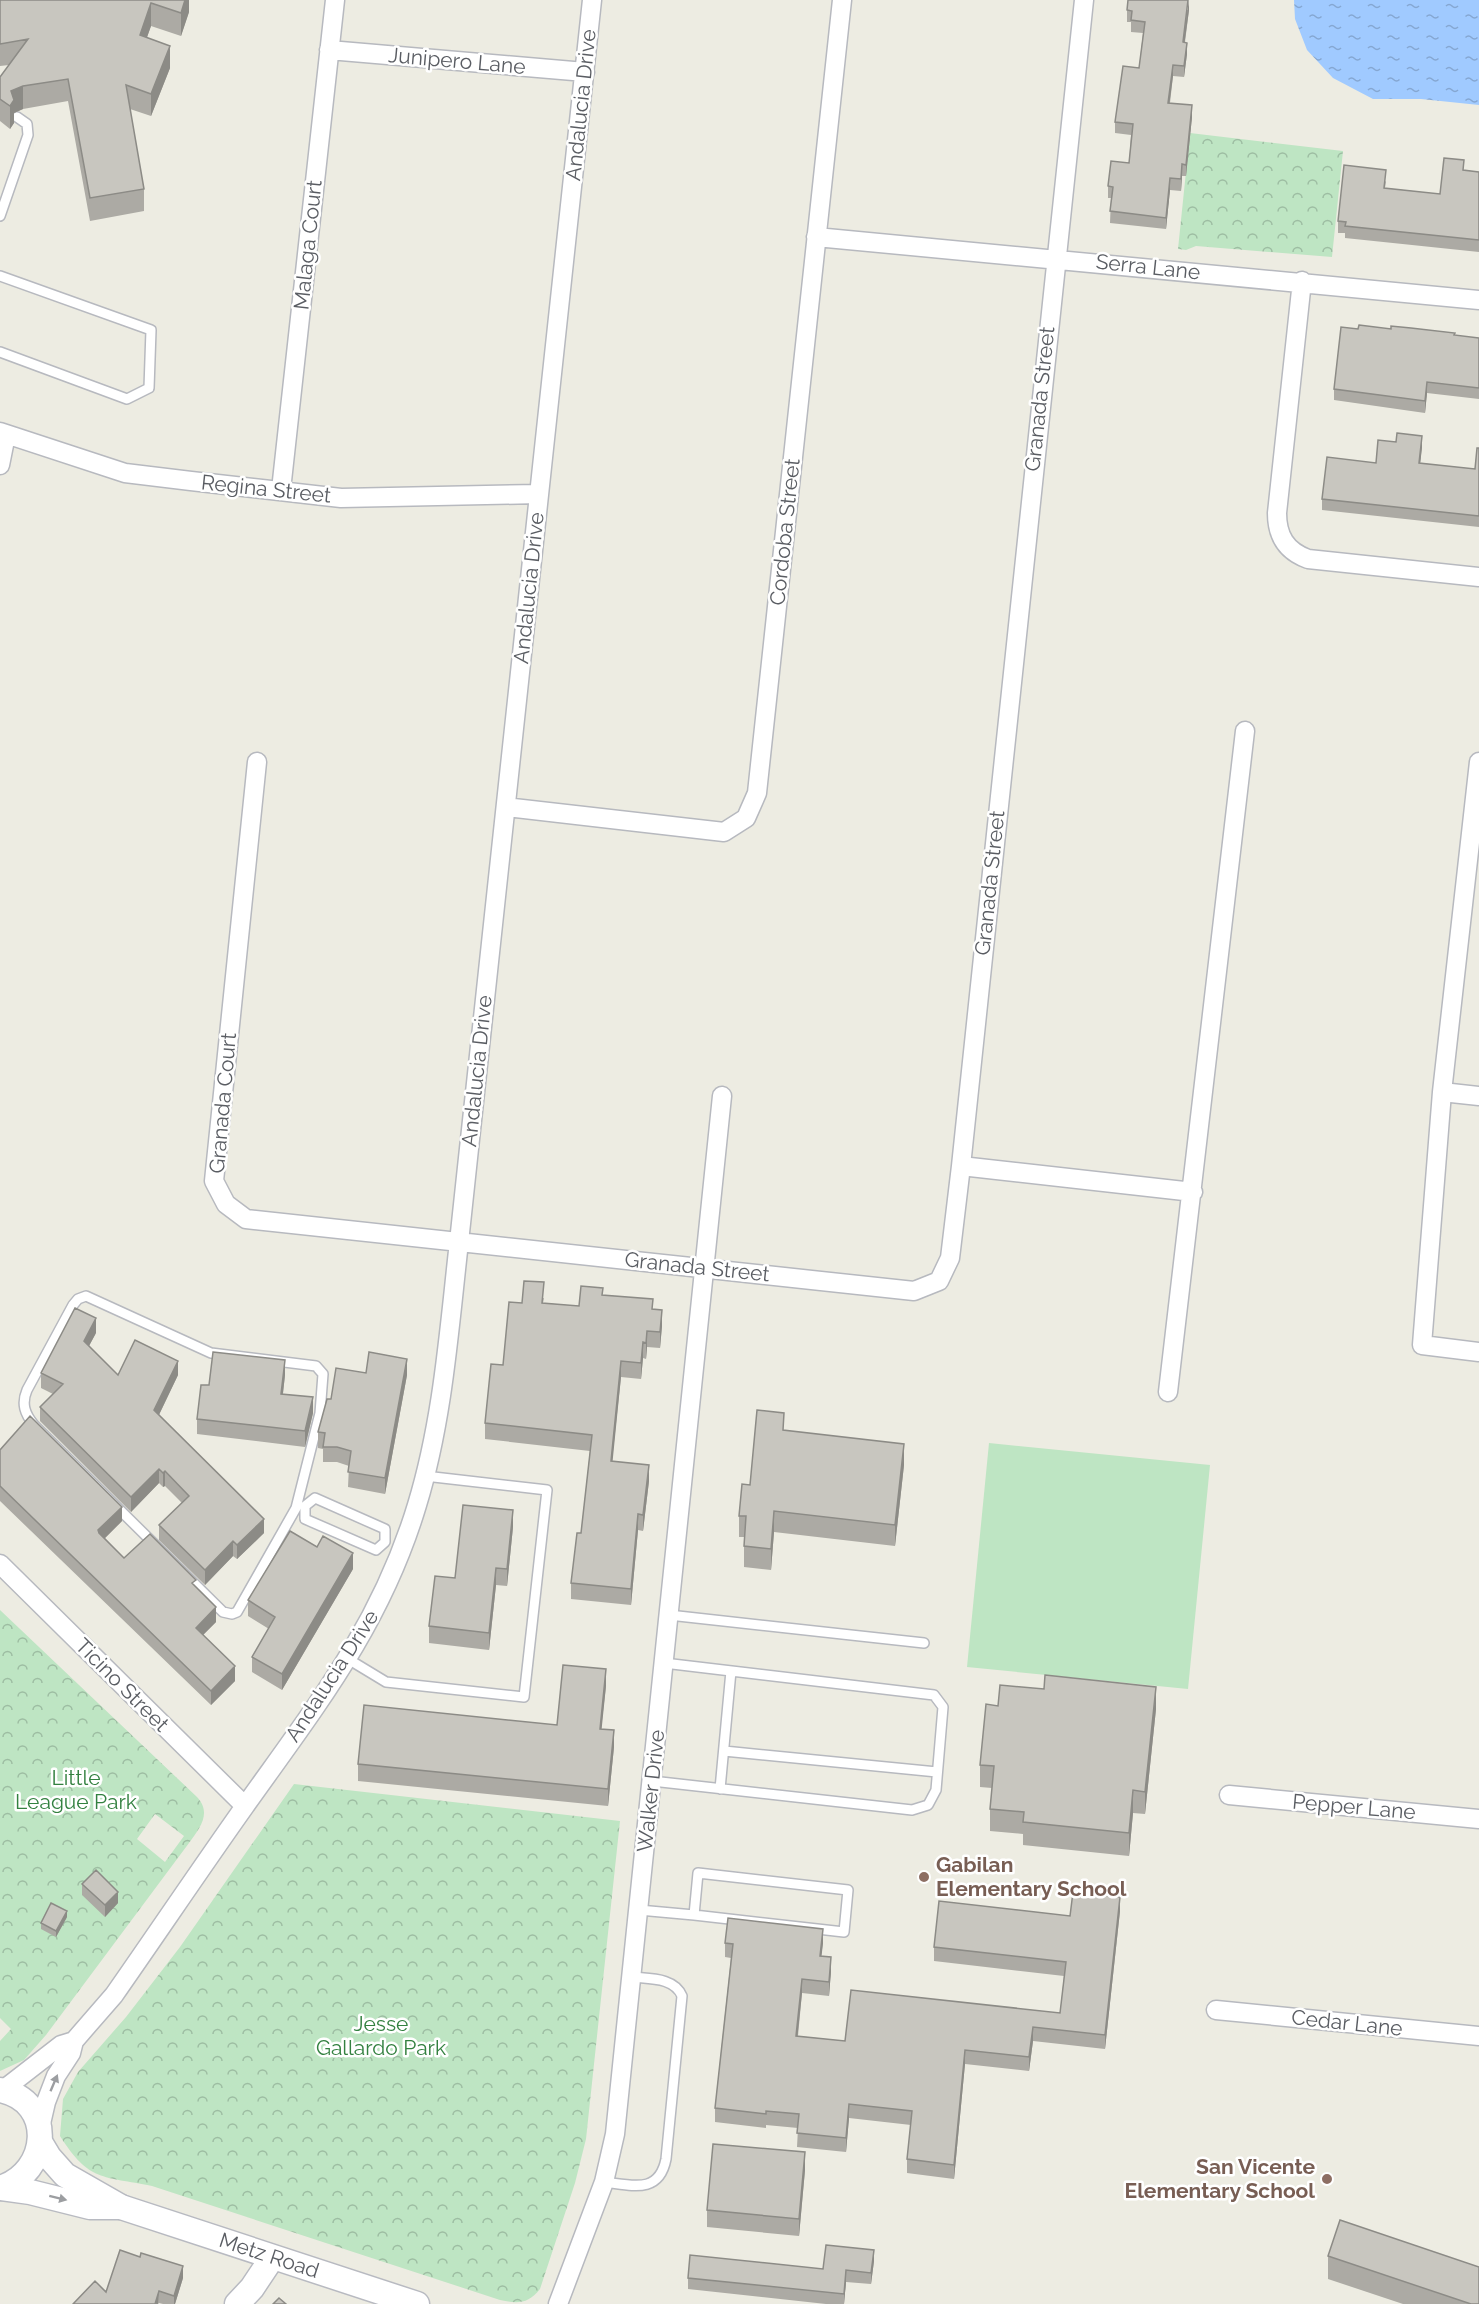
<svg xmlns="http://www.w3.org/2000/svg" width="1479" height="2304" viewBox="0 0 1479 2304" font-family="Raleway,sans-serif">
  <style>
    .grass { fill: #bee5c3 }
    .park { fill: url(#park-crowns); fill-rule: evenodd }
    .water { fill: url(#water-ripples) }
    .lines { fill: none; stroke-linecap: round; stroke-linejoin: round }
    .lane-casing { stroke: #b7b9bf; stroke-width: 12 }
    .street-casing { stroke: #b7b9bf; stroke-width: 21 }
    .secondary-casing { stroke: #b8bac1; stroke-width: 27 }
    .lane { stroke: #fff; stroke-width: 9 }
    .street { stroke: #fff; stroke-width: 18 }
    .secondary { stroke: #fff; stroke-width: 24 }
    .wall { fill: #acaaa4 }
    .shaded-wall { fill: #8c8b86 }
    .building { fill: #c8c6bf; stroke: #8c8b86; stroke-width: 1.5 }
    .oneway { fill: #9c9ea1 }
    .education-dot { fill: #8d6e63; stroke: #fff; stroke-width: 2 }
    .labels { text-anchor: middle; stroke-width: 5; stroke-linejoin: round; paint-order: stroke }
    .street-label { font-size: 21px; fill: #5a5d63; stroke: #fff }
    .park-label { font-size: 21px; fill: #338140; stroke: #fff }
    .education-label { font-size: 21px; font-weight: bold; fill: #785e54; stroke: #fff; text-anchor: start }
  </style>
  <defs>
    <pattern id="park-crowns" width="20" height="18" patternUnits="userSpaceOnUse" patternTransform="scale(1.5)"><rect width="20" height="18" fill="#bee5c3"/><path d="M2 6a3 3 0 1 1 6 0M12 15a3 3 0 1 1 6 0" fill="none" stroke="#9dbda2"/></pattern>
    <pattern id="water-ripples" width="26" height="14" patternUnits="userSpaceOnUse" patternTransform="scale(1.5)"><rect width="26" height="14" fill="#a0caff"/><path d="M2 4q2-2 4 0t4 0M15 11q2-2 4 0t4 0" fill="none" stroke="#85a7d2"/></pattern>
  </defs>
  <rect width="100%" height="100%" fill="#edece2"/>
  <path class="grass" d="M989,1443L1210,1465L1188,1689L967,1667Z"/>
  <path class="park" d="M1190,133L1343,151L1332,257L1196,246L1186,250L1178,249Z
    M0,1610L197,1797C212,1813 200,1828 189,1843L46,2035L24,2060L0,2071V2041L11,2029L0,2018ZM155,1814L184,1836L165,1862L137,1839Z
    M294,1784L620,1821L586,2139L575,2183L540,2289C528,2304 518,2304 500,2300L152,2186C103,2176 89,2182 60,2136L63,2099L78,2072L126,2017L180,1947Z"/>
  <path class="water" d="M1294,0H1479V105L1421,99H1373L1333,78L1307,50L1295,19Z"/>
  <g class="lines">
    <defs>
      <path id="lane" d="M0,216L28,135L27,124L17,117
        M0,276L151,330L149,388L127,399L0,352
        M86,1296L211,1353L316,1366L323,1374L320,1413L296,1508L237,1612L232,1614L223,1612L34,1425C25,1414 21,1404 27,1390L73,1305L78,1299Z
        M315,1498L385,1529V1542L376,1550L305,1519V1506Z
        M669,1615L924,1643
        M348,1659L386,1682L524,1697L547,1490L425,1476
        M724,1751L937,1772
        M652,1781L912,1810L928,1805L936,1790L943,1707L934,1695L664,1663
        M720,1789L731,1671
        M698,1873L848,1890L844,1932L694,1915Z
        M639,1910L694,1915
        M604,2182C631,2185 659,2195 666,2159L682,1996C674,1977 649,1979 632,1977"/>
      <path id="street" d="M329,50L585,72
        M816,237L1479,300
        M1302,281L1277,513C1277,536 1286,551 1308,559L1479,577
        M0,432L125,473L191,481L341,498L539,494
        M0,465L6,435
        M281,490L335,0
        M257,762L214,1181L226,1204L246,1219L914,1291L939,1281L950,1258L961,1166L1084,0
        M1479,762L1442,1092L1422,1345L1479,1352
        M506,807L724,832L746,818L757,793L842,0
        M1442,1092L1479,1096
        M961,1166L1193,1192
        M1168,1392L1245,731
        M0,1564L245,1806
        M1229,1795L1479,1819
        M1216,2010L1479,2036
        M3,2090L61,2045L74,2041
        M40,2128L46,2102L56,2076L71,2053L74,2041L114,1995C158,1932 201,1868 245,1806C316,1706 381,1625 417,1505C443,1420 449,1330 459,1242L592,0
        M558,2304L604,2182L615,2134L722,1096"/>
      <g id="secondary">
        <path d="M0,2090C56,2101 50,2173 0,2188"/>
        <path id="s1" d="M40,2142L49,2157L65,2175L121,2207L417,2304"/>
        <path d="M1,2188L30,2192L90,2207H121"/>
        <path d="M237,2304L252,2288L272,2258"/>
      </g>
    </defs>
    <use href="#lane" class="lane-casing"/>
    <use href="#street" class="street-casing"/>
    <use href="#secondary" class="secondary-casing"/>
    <use href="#lane" class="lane"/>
    <use href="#street" class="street"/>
    <use href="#secondary" class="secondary"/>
  </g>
  <path class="wall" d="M0,0H189V12L181,36L151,26L147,37L170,68L151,116L130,109L144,189V211L90,221L68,101L23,109L14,113V123L10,129L0,121V77L9,65L0,66Z
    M1127,10H1189L1185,42L1187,54L1184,77L1173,76L1170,103L1192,117L1186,176H1182L1181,191L1170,190L1166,229L1110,223L1111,198H1108V186L1129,163L1131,135L1115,133V122L1139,68L1143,33L1131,32V22H1127Z
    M1464,170L1479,172V252L1345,238V233H1338V221L1386,181L1385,188L1440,194Z
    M1358,329L1479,338V399L1427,393L1425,413L1334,400V389Z
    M1422,447L1420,463L1475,469L1479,448V527L1322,510V499L1376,463Z
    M603,1295L653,1309L662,1326L660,1348L647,1347L646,1359L643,1358L641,1379L621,1377L612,1461L649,1481L643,1531L638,1530L631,1605L571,1599V1583L581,1533L590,1451L485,1439V1423L522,1303L544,1298L543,1303L579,1306Z
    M96,1333L89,1346L118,1375H178L159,1415L264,1533L237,1559L233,1556L205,1585L159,1540V1525L182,1503L165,1486L163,1487L159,1483L131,1512L40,1421V1407L53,1394L41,1388V1373Z
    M366,1373L407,1375L385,1494L348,1487L349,1466L337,1462H323V1449L318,1448V1432L331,1399Z
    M285,1375L283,1394L313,1413L305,1447L197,1434V1419L209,1385Z
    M784,1430L904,1465L895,1546L774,1532L771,1570L744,1567V1537H739V1516L750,1485Z
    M0,1450L122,1521L105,1538L124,1558L196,1587L216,1622L203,1635L235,1681L211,1705L0,1501Z
    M513,1527L507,1586L496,1585L489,1650L429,1643V1626L455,1578Z
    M353,1569L282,1690L252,1672V1657L269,1629L248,1616V1600Z
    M606,1686L601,1729L614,1747L608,1806L358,1781V1764L557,1725Z
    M998,1706L1156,1709L1145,1814L1133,1813L1129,1856L1023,1845V1834L990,1831V1809L992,1788L980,1787V1765Z
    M82,1884L118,1903L105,1917L82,1895Z
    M1120,1911L1105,2049L1033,2041L1029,2071L965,2064L954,2179L907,2173V2159L911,2125L849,2118L846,2152L797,2147L798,2128L766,2125V2128L715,2122V2108L731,1958L725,1957V1943H823L821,1956L831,1971L829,1996L802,1993L798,2036L845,2041L1060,2013L1064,1976L934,1961V1947L1070,1916Z
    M67,1917L56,1937L41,1929V1923Z
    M805,2170L799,2236L707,2227V2210Z
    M1328,2256L1479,2304H1403L1328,2279Z
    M874,2261L871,2284L846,2282L844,2304H826L688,2289V2278L823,2269Z
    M183,2278L175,2304H163L159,2303L158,2304H73L106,2292Z"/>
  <path class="shaded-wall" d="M185,0H189V12L181,36V13Z
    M1189,0V10L1183,54V42Z
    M151,3V26L140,57V35Z
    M1187,43V54L1184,77V66Z
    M170,46V68L151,116V94Z
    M1173,65V76L1168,114V103Z
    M23,86V109L14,113V123L10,129V106L11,91Z
    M1192,105V117L1186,176V165Z
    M1182,164V176L1181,191V179Z
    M1170,178V190L1166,229V218Z
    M1427,382V393L1425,413V401Z
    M1422,436V447L1419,475V463Z
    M662,1310V1326L660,1348V1332Z
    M96,1318V1333L84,1355V1341Z
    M647,1331V1347L646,1359V1343Z
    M643,1342V1358L641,1379V1363Z
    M407,1359V1375L385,1494V1478Z
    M285,1360V1375L281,1409V1394Z
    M178,1361V1375L154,1425V1410Z
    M621,1361V1377L611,1477V1461Z
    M313,1397V1413L305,1447V1431Z
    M904,1444V1465L895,1546V1525Z
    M649,1465V1481L643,1531V1515Z
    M159,1469V1483L131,1512V1497Z
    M165,1471V1486L163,1487V1473Z
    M122,1507V1521L98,1545V1530Z
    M513,1510V1527L507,1586V1569Z
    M774,1511V1532L771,1570V1549Z
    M638,1514V1530L631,1605V1589Z
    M264,1519V1533L237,1559V1545Z
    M233,1541V1556L205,1585V1570Z
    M353,1553V1569L282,1690V1674Z
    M496,1568V1585L489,1650V1633Z
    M216,1607V1622L196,1642V1628Z
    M235,1666V1681L211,1705V1691Z
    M606,1669V1686L600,1745V1729Z
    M1156,1687V1709L1145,1814V1792Z
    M614,1730V1747L608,1806V1789Z
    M1133,1790V1813L1129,1856V1833Z
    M118,1892V1903L105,1917V1905Z
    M1120,1897V1911L1105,2049V2035Z
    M67,1911V1917L56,1937V1931Z
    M823,1929V1943L820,1970V1956Z
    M831,1957V1971L829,1996V1982Z
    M802,1979V1993L796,2050V2036Z
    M1033,2027V2041L1029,2071V2057Z
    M965,2050V2064L954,2179V2165Z
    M849,2104V2118L846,2152V2138Z
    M805,2152V2170L799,2236V2219Z
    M874,2250V2261L871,2284V2273Z
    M183,2266V2278L175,2304H174V2296Z
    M846,2270V2282L844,2304V2294Z
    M159,2291L158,2304H155Z"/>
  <path class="building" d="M0,0H185L181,13L151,3L140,35L170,46L151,94L126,85L144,189L90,198L68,79L23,86L11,91L14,100L10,106L0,99V77L28,39L0,44Z
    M1128,0H1188L1183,42L1187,43L1184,66L1173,65L1168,103L1192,105L1186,165L1182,164L1181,179L1170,178L1166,218L1110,211L1113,187L1108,186L1111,161L1129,163L1133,124L1115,122L1123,66L1139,68L1145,22L1131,20L1132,11L1127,10Z
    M1444,158L1464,160L1463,170L1479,172V240L1345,226L1346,222L1338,221L1344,165L1386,170L1384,188L1440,194Z
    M1359,325L1391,329V326L1411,328L1455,333L1454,335L1479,338V388L1427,382L1425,401L1334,389L1341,327L1358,329Z
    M1397,433L1422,436L1419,463L1475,469L1477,448H1479V516L1322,499L1327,457L1376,463L1378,440L1396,442Z
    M524,1281L544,1282L542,1303L579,1306L581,1286L603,1288L602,1295L653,1299L652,1309L662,1310L660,1332L647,1331L646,1343L643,1342L641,1363L621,1361L611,1461L649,1465L643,1515L638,1514L631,1589L571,1583L577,1533H581L592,1435L485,1423L491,1364L503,1365L509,1302L522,1303Z
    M75,1308L96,1318L84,1341L118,1375L135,1340L178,1361L154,1410L264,1519L237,1545L233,1541L205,1570L159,1525L189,1496L165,1471L163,1473L159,1469L131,1497L40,1407L63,1384L41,1373Z
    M213,1352L285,1360L281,1394L313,1397L305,1431L197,1419L201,1385H209Z
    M369,1352L407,1359L385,1478L348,1472L351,1451L337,1447H323L325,1433L318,1432L327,1399H331L336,1368L366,1373Z
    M757,1410L784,1413L783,1430L904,1444L895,1525L774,1511L771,1549L744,1546L746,1516H739L742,1484L750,1485Z
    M30,1416L122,1507L98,1530L99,1533L124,1558L150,1534L196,1580L192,1583L216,1607L196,1628L235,1666L211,1691L0,1486V1450Z
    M463,1505L513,1510L507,1569L496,1568L489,1633L429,1626L435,1576L455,1578Z
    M290,1531L317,1547L323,1536L353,1553L282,1674L252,1657L275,1617L248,1600Z
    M563,1665L606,1669L600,1729L614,1730L608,1789L358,1764L364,1705L557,1725Z
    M1045,1675L1156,1687L1145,1792L1133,1790L1129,1833L1023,1822L1024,1812L990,1809L994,1766L980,1765L986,1704L998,1706L1000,1685L1044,1689Z
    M96,1870L118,1892L105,1905L82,1884Z
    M1073,1892L1120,1897L1105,2035L1033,2027L1029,2057L965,2050L954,2165L907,2159L912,2111L849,2104L846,2138L797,2133L799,2114L766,2111V2114L715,2108L733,1944L725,1943L728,1918L823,1929L820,1956L831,1957L829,1982L802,1979L796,2036L845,2041L851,1990L1060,2013L1066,1962L934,1947L939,1901L1070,1916Z
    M51,1903L67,1911L56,1931L41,1923Z
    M713,2144L805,2152L799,2219L707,2210Z
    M1340,2220L1479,2267V2304H1471L1328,2256Z
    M826,2245L874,2250L871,2273L846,2270L844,2294L688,2278L690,2255L823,2269Z
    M120,2250L140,2257L141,2253L183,2266L174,2296L159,2291L155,2304H73L95,2281L106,2292Z
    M279,2298L286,2304H273Z"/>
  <defs><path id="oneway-solid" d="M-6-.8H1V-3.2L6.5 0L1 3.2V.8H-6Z" transform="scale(1.5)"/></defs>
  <g class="oneway">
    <use href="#oneway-solid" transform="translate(54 2083) rotate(-67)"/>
    <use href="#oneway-solid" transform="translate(58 2198) rotate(14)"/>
  </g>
  <g class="education-dot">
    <circle cx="924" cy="1877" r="6"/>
    <circle cx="1327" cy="2179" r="6"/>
  </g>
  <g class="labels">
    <g class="street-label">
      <text transform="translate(457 61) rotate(5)" y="7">Junipero Lane</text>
      <text transform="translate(581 105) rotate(-84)" y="7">Andalucia Drive</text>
      <text transform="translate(308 245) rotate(-84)" y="7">Malaga Court</text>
      <text transform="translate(1148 267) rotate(6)" y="7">Serra Lane</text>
      <text transform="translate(1040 399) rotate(-84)" y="7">Granada Street</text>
      <text transform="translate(266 489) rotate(6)" y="7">Regina Street</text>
      <text transform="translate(785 532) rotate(-84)" y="7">Cordoba Street</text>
      <text transform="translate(529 588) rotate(-84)" y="7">Andalucia Drive</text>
      <text transform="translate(990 883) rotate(-84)" y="7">Granada Street</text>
      <text transform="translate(477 1071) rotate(-84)" y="7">Andalucia Drive</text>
      <text transform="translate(223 1103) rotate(-85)" y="7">Granada Court</text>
      <text transform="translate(697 1267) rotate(6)" y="7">Granada Street</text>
      <text transform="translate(332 1676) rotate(-57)" y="7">Andalucia Drive</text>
      <text transform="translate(122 1685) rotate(45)" y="7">Ticino Street</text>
      <text transform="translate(651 1791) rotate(-84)" y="7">Walker Drive</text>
      <text transform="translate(1354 1807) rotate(5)" y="7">Pepper Lane</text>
      <text transform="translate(1347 2023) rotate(6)" y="7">Cedar Lane</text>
      <text dy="7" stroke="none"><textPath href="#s1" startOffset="262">Metz Road</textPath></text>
    </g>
    <g class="park-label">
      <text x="76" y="1785">Little<tspan x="76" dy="24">League Park</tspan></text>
      <text x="381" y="2031">Jesse<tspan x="381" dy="24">Gallardo Park</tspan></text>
    </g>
    <g class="education-label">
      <text x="936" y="1872">Gabilan<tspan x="936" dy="24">Elementary School</tspan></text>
      <text x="1315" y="2174" text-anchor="end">San Vicente<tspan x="1315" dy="24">Elementary School</tspan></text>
    </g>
  </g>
</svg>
